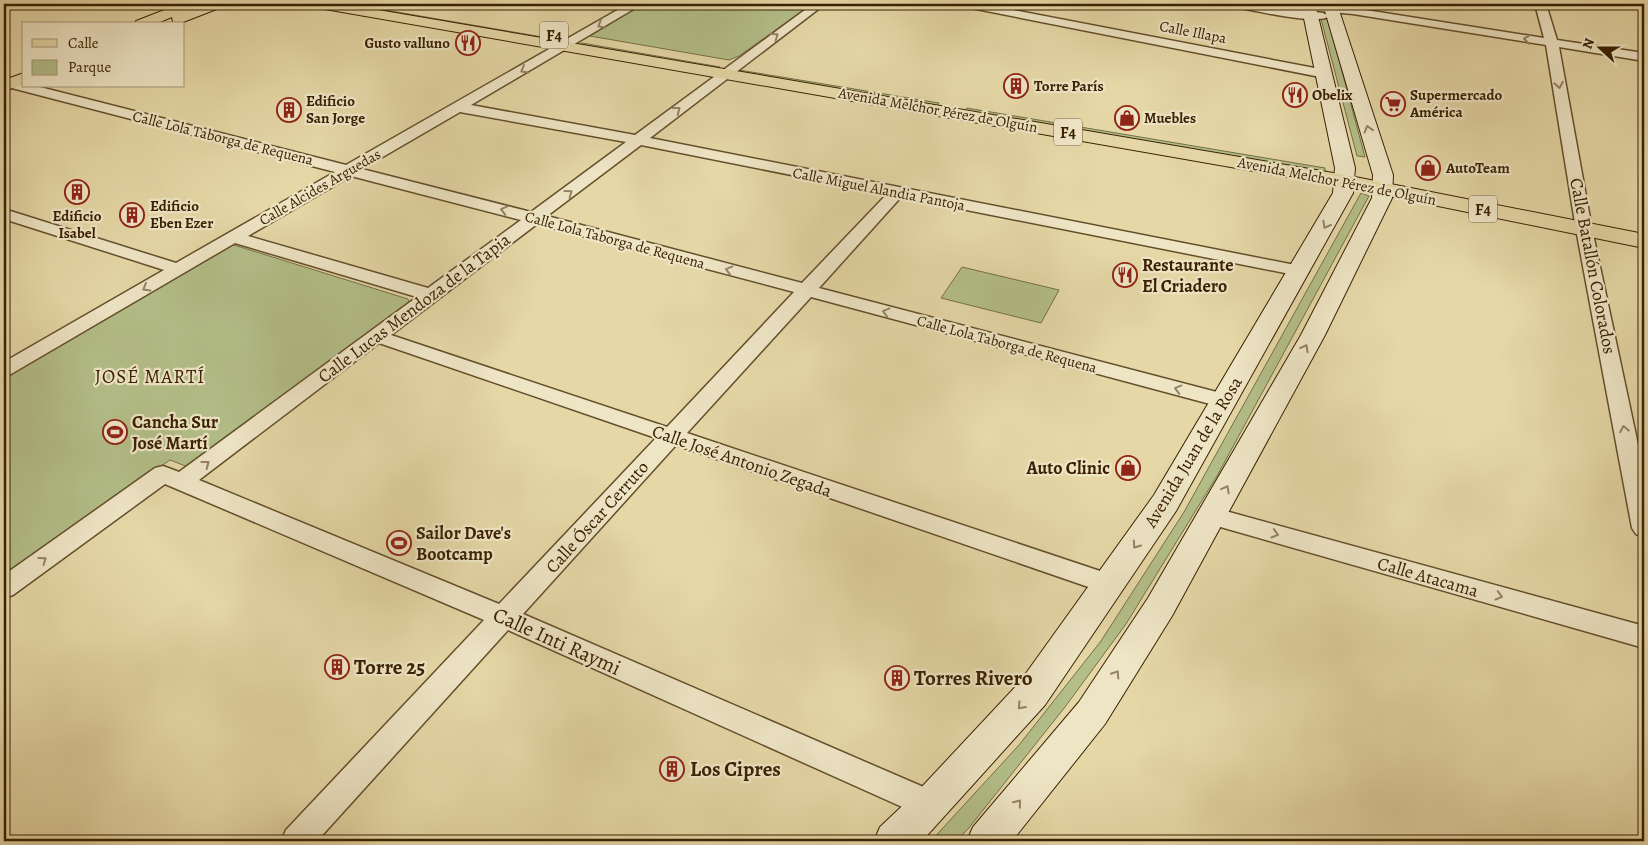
<svg xmlns="http://www.w3.org/2000/svg" width="1648" height="845" viewBox="0 0 1648 845" font-family="Alegreya,serif">
  <style>
    .green { fill: #b3be88; stroke: #766f45 }
    .lines { fill: none; stroke-linecap: round; stroke-linejoin: round }
    .minor-casing { stroke: #644e2b; stroke-width: 3 }
    .secondary-casing { stroke: #392002; stroke-width: 2 }
    .primary-casing { stroke: #392002; stroke-width: 2 }
    .trunk-casing { stroke: #392002; stroke-width: 2 }
    .minor { fill: #eee5c5; fill-rule: evenodd }
    .secondary { fill: #eee5c5; fill-rule: evenodd }
    .primary { fill: #e5d7a6; fill-rule: evenodd }
    .trunk { fill: #e5d7a6; fill-rule: evenodd }
    .oneway { stroke: #948264 }
    .labels { text-anchor: middle; stroke-width: 4.5; stroke-linejoin: round; paint-order: stroke }
    .far-street-label { font-size: 15px; fill: #392002; stroke: #eee5c5 }
    .far-poi-label { font-size: 15px; font-weight: bold; fill: #392002; stroke: #eee5c5; text-anchor: start }
    .shield { fill: #eee5c5; stroke: #6f5b3c; stroke-width: 1 }
    .shield-label { font-size: 16px; font-weight: bold; fill: #392002 }
    .poi-label { font-size: 18px; font-weight: bold; fill: #392002; stroke: #eee5c5; text-anchor: start }
    .street-label { font-size: 18px; fill: #392002; stroke: #eee5c5 }
    .neighbourhood-label { font-size: 19px; letter-spacing: 1px; fill: #392002; stroke: #eee5c5 }
    .near-street-label { font-size: 21px; fill: #392002; stroke: #eee5c5 }
    .near-poi-label { font-size: 21px; font-weight: bold; fill: #392002; stroke: #eee5c5; text-anchor: start }
  </style>
  <rect width="100%" height="100%" fill="#e5d7a6"/>
  <filter id="stains"><feTurbulence type="fractalNoise" baseFrequency=".004" numOctaves="4"/><feColorMatrix values="0 0 0 0 .2 0 0 0 0 .09 0 0 0 0 .02 0 0 0 .5 -.17"/></filter>
  <radialGradient id="worn" r=".72"><stop offset=".6" stop-color="#630" stop-opacity="0"/><stop offset="1" stop-color="#630" stop-opacity=".3"/></radialGradient>
  <path class="green" d="M338,4H350L560,40L558,41Z
    M641,4H812L739,56L729,60L590,36Z
    M1321,19H1328L1365,157L1357,156Z
    M582,43L720,67L717,69L579,45Z
    M739,70L939,103L937,106L736,73Z
    M967,108L1325,168V172L965,111Z
    M1361,193L1369,196L1217,476L1126,624L1065,707L968,829L956,841H931L1019,745L1101,641L1184,512Z
    M234,245L408,299L409,304L188,467L170,460L4,578V378L226,247Z
    M962,267L1059,290L1041,323L941,298Z"/>
  <g class="lines">
    <defs>
      <path id="minor" d="M628,4H642L471,105L635,135L813,4H825L650,138L1300,266L1306,267L1309,271L1306,275L1300,276L901,197L819,288L1232,396L1235,401L1232,406L1225,408L811,297L687,433L1118,577L1122,584L1118,591L1109,594L1100,591L676,445L523,614L942,795L946,805L942,815L931,819L920,815L508,630L317,841H281L286,830L484,620L165,484L13,595L4,598V575L155,468L163,466L179,472L417,297L235,243L11,374L4,376V362L164,270L4,219V209L176,263L335,172L4,86V78L24,83V86H36L346,165ZM460,112L626,142L531,212L362,169ZM641,145L887,194L802,283L547,216ZM351,176L521,220L428,288L248,236ZM537,224L794,292L667,427L391,335ZM379,343L656,438L499,604L199,480Z
        M960,4H982L1325,70L1331,74L1325,78L966,7Z
        M1230,4H1254L1323,13L1329,16C1319,26 1252,10 1236,7Z
        M1311,4L1353,8L1544,38L1535,4H1546L1557,40L1644,53V61L1559,47L1592,229L1644,473V537L1636,534L1632,528L1576,229L1546,45L1353,14L1309,10L1303,7Z
        M1211,507L1644,626V648L1203,522L1199,516L1203,510Z"/>
      <path id="secondary" d="M1301,4H1315L1355,168L1353,193L1176,511L1045,705L922,841H874L880,827L917,792L1019,683L1154,495L1333,193L1335,168Z
        M1323,4H1337L1393,175L1392,198L1325,335L1172,616L1105,724L1012,841H967L973,827L1079,702L1148,598L1301,335L1372,198L1373,175Z"/>
      <path id="primary" d="M180,4H200L199,6L224,4L222,7L178,24L173,22L172,17L155,24H134L136,21Z
        M24,73V84L4,91V80Z"/>
      <path id="trunk" d="M312,4H343L1345,175L1644,234V248L1345,187L319,8Z"/>
    </defs>
    <use href="#minor" class="minor-casing"/>
    <use href="#secondary" class="secondary-casing"/>
    <use href="#primary" class="primary-casing"/>
    <use href="#trunk" class="trunk-casing"/>
    <use href="#minor" class="minor"/>
    <use href="#secondary" class="secondary"/>
    <use href="#primary" class="primary"/>
    <use href="#trunk" class="trunk"/>
  </g>
  <defs><path id="oneway-chevron" d="M-2-3.5L2.5 0L-2 3.5" fill="none" stroke-width="1.6" stroke-linecap="round" stroke-linejoin="round" transform="scale(1.25)"/></defs>
  <g class="oneway">
    <use href="#oneway-chevron" transform="translate(601 25) rotate(149)"/>
    <use href="#oneway-chevron" transform="translate(775 36) rotate(-36)"/>
    <use href="#oneway-chevron" transform="translate(1527 39) rotate(-171)"/>
    <use href="#oneway-chevron" transform="translate(524 70) rotate(150)"/>
    <use href="#oneway-chevron" transform="translate(1559 85) rotate(80)"/>
    <use href="#oneway-chevron" transform="translate(677 110) rotate(-38)"/>
    <use href="#oneway-chevron" transform="translate(1368 129) rotate(-107)"/>
    <use href="#oneway-chevron" transform="translate(569 193) rotate(-36)"/>
    <use href="#oneway-chevron" transform="translate(504 210) rotate(-165)"/>
    <use href="#oneway-chevron" transform="translate(1326 225) rotate(119)"/>
    <use href="#oneway-chevron" transform="translate(729 270) rotate(-165)"/>
    <use href="#oneway-chevron" transform="translate(146 288) rotate(150)"/>
    <use href="#oneway-chevron" transform="translate(886 312) rotate(-165)"/>
    <use href="#oneway-chevron" transform="translate(1305 348) rotate(-61)"/>
    <use href="#oneway-chevron" transform="translate(1178 389) rotate(-165)"/>
    <use href="#oneway-chevron" transform="translate(1624 429) rotate(-101)"/>
    <use href="#oneway-chevron" transform="translate(206 464) rotate(-37)"/>
    <use href="#oneway-chevron" transform="translate(1226 489) rotate(-61)"/>
    <use href="#oneway-chevron" transform="translate(1275 534) rotate(16)"/>
    <use href="#oneway-chevron" transform="translate(1136 545) rotate(125)"/>
    <use href="#oneway-chevron" transform="translate(43 560) rotate(-36)"/>
    <use href="#oneway-chevron" transform="translate(1499 596) rotate(16)"/>
    <use href="#oneway-chevron" transform="translate(1116 674) rotate(-57)"/>
    <use href="#oneway-chevron" transform="translate(1021 706) rotate(132)"/>
    <use href="#oneway-chevron" transform="translate(1018 803) rotate(-51)"/>
  </g>
  <defs>
    <symbol id="restaurant-ring" viewBox="-11 -11 22 22"><circle r="9.5" fill="#eee5c5" stroke="#8f2418" stroke-width="1.5"/><path d="M-5-6h1v4h1v-4h1v4h1v-4h1v5L-1.5 .5V6h-2V.5L-5-1ZM5-6V6H3V1.5H1.5Q1.5-4 5-6Z" fill="#8f2418"/></symbol>
    <symbol id="building-ring" viewBox="-11 -11 22 22"><circle r="9.5" fill="#eee5c5" stroke="#8f2418" stroke-width="1.5"/><path d="M-4-6H4V6H1V3H-1V6H-4ZM-2.5-4.3h1.7v1.8h-1.7ZM.8-4.3h1.7v1.8H.8ZM-2.5-1h1.7V.8h-1.7ZM.8-1h1.7V.8H.8Z" fill="#8f2418"/></symbol>
    <symbol id="supermarket-ring" viewBox="-11 -11 22 22"><circle r="9.5" fill="#eee5c5" stroke="#8f2418" stroke-width="1.5"/><path d="M-6-5.5h2.5l.6 2H6L4.5 2H-2.5L-4.4-4H-6ZM-1.5 3.2a1.3 1.3 0 1 0 .1 0ZM3 3.2a1.3 1.3 0 1 0 .1 0Z" fill="#8f2418"/></symbol>
    <symbol id="shop-ring" viewBox="-11 -11 22 22"><circle r="9.5" fill="#eee5c5" stroke="#8f2418" stroke-width="1.5"/><path d="M-5-2.5h2.3a2.7 3.5 0 0 1 5.4 0H5L5.5 6h-11ZM-1.5-2.5h3a1.5 2.3 0 0 0-3 0Z" fill="#8f2418"/></symbol>
    <symbol id="stadium-ring" viewBox="-11 -11 22 22"><circle r="9.5" fill="#eee5c5" stroke="#8f2418" stroke-width="1.5"/><path d="M0-5a6.5 5 0 1 0 0 10a6.5 5 0 1 0 0-10ZM-3.5-1.8h7v3.6h-7Z" fill="#8f2418"/></symbol>
  </defs>
  <g fill-rule="evenodd">
    <use href="#restaurant-ring" x="454" y="29" width="28" height="28"/>
    <use href="#building-ring" x="1002" y="72" width="28" height="28"/>
    <use href="#restaurant-ring" x="1281" y="81" width="28" height="28"/>
    <use href="#supermarket-ring" x="1379" y="90" width="28" height="28"/>
    <use href="#building-ring" x="275" y="96" width="28" height="28"/>
    <use href="#shop-ring" x="1113" y="104" width="28" height="28"/>
    <use href="#shop-ring" x="1414" y="154" width="28" height="28"/>
    <use href="#building-ring" x="63" y="178" width="28" height="28"/>
    <use href="#building-ring" x="118" y="201" width="28" height="28"/>
    <use href="#restaurant-ring" x="1111" y="261" width="28" height="28"/>
    <use href="#stadium-ring" x="101" y="418" width="28" height="28"/>
    <use href="#shop-ring" x="1114" y="454" width="28" height="28"/>
    <use href="#stadium-ring" x="385" y="529" width="28" height="28"/>
    <use href="#building-ring" x="323" y="653" width="28" height="28"/>
    <use href="#building-ring" x="883" y="664" width="28" height="28"/>
    <use href="#building-ring" x="658" y="755" width="28" height="28"/>
  </g>
  <g class="labels">
    <g class="far-street-label">
      <text transform="translate(1193 32) rotate(11)" y="5">Calle Illapa</text>
      <text transform="translate(938 110) rotate(10)" y="5">Avenida Melchor Pérez de Olguín</text>
      <text transform="translate(223 138) rotate(14)" y="5">Calle Lola Taborga de Requena</text>
      <text transform="translate(1337 181) rotate(11)" y="5">Avenida Melchor Pérez de Olguín</text>
      <text transform="translate(320 187) rotate(-30)" y="5">Calle Alcides Arguedas</text>
      <text transform="translate(879 189) rotate(11)" y="5">Calle Miguel Alandia Pantoja</text>
      <text transform="translate(615 240) rotate(15)" y="5">Calle Lola Taborga de Requena</text>
      <text transform="translate(1007 344) rotate(15)" y="5">Calle Lola Taborga de Requena</text>
    </g>
    <g class="far-poi-label">
      <text x="450" y="48" text-anchor="end">Gusto valluno</text>
      <text x="1034" y="91">Torre París</text>
      <text x="1312" y="100">Obelix</text>
      <text x="1410" y="100">Supermercado<tspan x="1410" dy="17">América</tspan></text>
      <text x="306" y="106">Edificio<tspan x="306" dy="17">San Jorge</tspan></text>
      <text x="1144" y="123">Muebles</text>
      <text x="1446" y="173">AutoTeam</text>
      <text x="150" y="211">Edificio<tspan x="150" dy="17">Eben Ezer</tspan></text>
      <text x="77" y="221" text-anchor="middle">Edificio<tspan x="77" dy="17">Isabel</tspan></text>
    </g>
    <g class="shield">
      <rect x="540" y="21.5" width="28" height="27" rx="4"/>
      <rect x="1054" y="118.5" width="28" height="27" rx="4"/>
      <rect x="1469" y="195.5" width="28" height="27" rx="4"/>
    </g>
    <g class="shield-label">
      <text x="554" y="41">F4</text>
      <text x="1068" y="138">F4</text>
      <text x="1483" y="215">F4</text>
    </g>
    <g class="poi-label">
      <text x="1142" y="271">Restaurante<tspan x="1142" dy="21">El Criadero</tspan></text>
      <text x="132" y="428">Cancha Sur<tspan x="132" dy="21">José Martí</tspan></text>
      <text x="1110" y="474" text-anchor="end">Auto Clinic</text>
      <text x="416" y="539">Sailor Dave's<tspan x="416" dy="21">Bootcamp</tspan></text>
    </g>
    <g class="street-label">
      <text transform="translate(1593 266) rotate(79)" y="6">Calle Batallón Colorados</text>
      <text transform="translate(414 308) rotate(-37)" y="6">Calle Lucas Mendoza de la Tapia</text>
      <text transform="translate(1193 452) rotate(-59)" y="6">Avenida Juan de la Rosa</text>
      <text transform="translate(742 461) rotate(19)" y="6">Calle José Antonio Zegada</text>
      <text transform="translate(597 517) rotate(-48)" y="6">Calle Óscar Cerruto</text>
      <text transform="translate(1428 577) rotate(16)" y="6">Calle Atacama</text>
    </g>
    <g class="neighbourhood-label">
      <text x="150" y="383">JOSÉ MARTÍ</text>
    </g>
    <g class="near-street-label">
      <text transform="translate(557 641) rotate(24)" y="7">Calle Inti Raymi</text>
    </g>
    <g class="near-poi-label">
      <text x="354" y="674">Torre 25</text>
      <text x="914" y="685">Torres Rivero</text>
      <text x="690" y="776">Los Cipres</text>
    </g>
  </g>
  <rect width="1648" height="845" fill="none" stroke="#e5d7a6" stroke-width="20"/>
  <rect x="5" y="5" width="1638" height="835" fill="none" stroke="#392002" stroke-width="2.5"/>
  <rect x="10" y="10" width="1628" height="825" fill="none" stroke="#392002"/>
  <rect x="22" y="22" width="162" height="65" fill="#eee5c5" stroke="#a69677"/>
  <rect x="32" y="39" width="25" height="8" fill="#e5d7a6" stroke="#a69677"/>
  <text x="68" y="48" font-size="15" fill="#392002">Calle</text>
  <rect x="32" y="60" width="25" height="15" fill="#b3be88" stroke="#a69677"/>
  <text x="68" y="72" font-size="15" fill="#392002">Parque</text>
  <g transform="translate(1600 48) rotate(291)" stroke="#eee5c5" stroke-width="4" paint-order="stroke">
  <path d="M0-4L9 19L0 12L-9 19Z" fill="#392002"/>
  <text y="-8" font-size="14" font-weight="bold" text-anchor="middle" fill="#392002">N</text>
  </g>
  <rect width="100%" height="100%" filter="url(#stains)"/>
  <rect width="100%" height="100%" fill="url(#worn)"/>
</svg>
